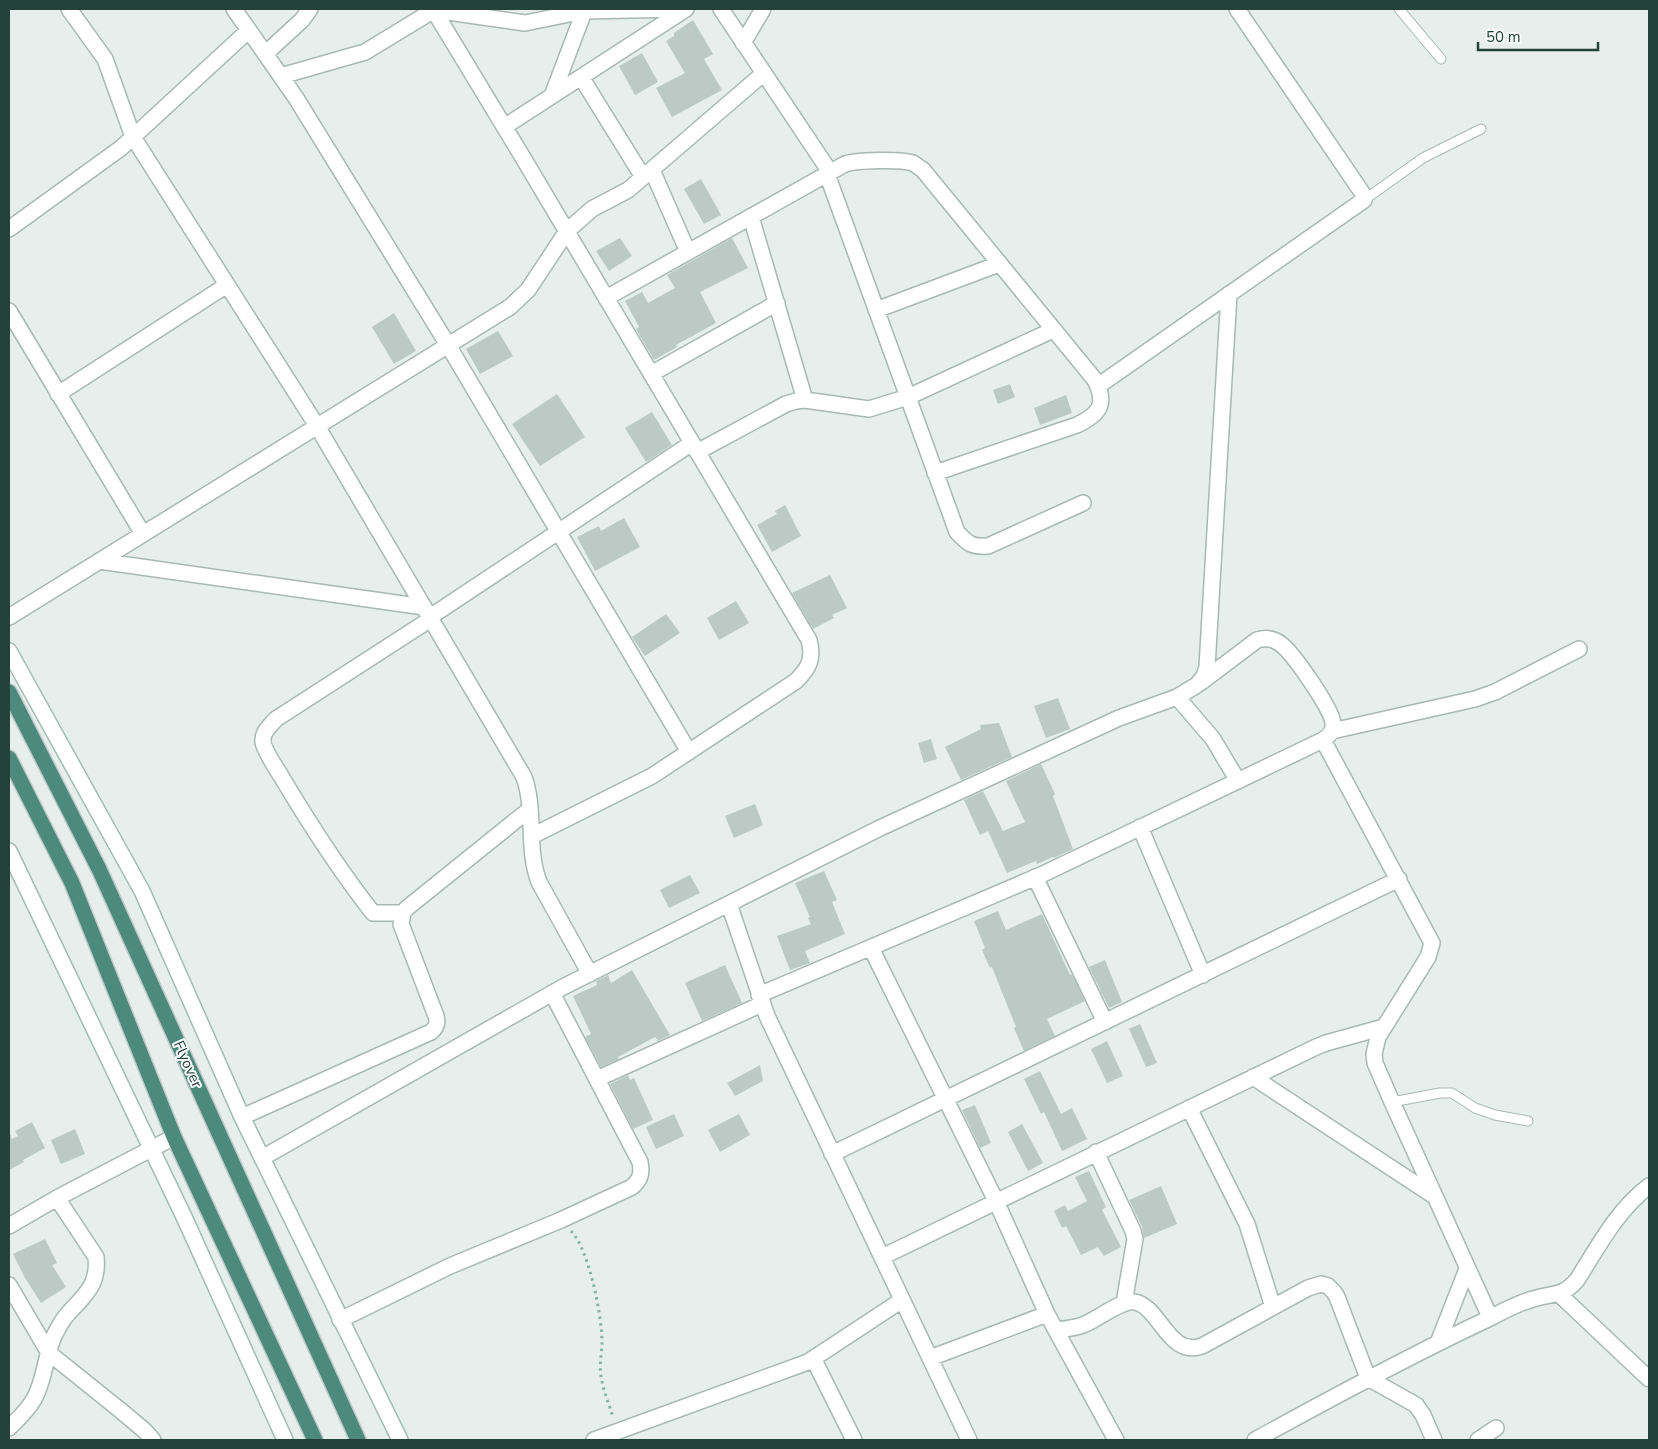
<svg xmlns="http://www.w3.org/2000/svg" width="1658" height="1449" viewBox="0 0 1658 1449" font-family="'Nunito Sans',sans-serif">
  <style>
    .building { fill: #bbcac4 }
    .lines { fill: none; stroke-linecap: round; stroke-linejoin: round }
    .service-casing { stroke: #a8b8b2; stroke-width: 11 }
    .minor-casing { stroke: #a8b8b2; stroke-width: 18 }
    .secondary-casing { stroke: #a4bbb3; stroke-width: 18 }
    .trunk-casing { stroke: #c2cac8; stroke-width: 18 }
    .path { stroke: #86b3a5; stroke-width: 3; stroke-dasharray: 2.5 4; stroke-linecap: butt }
    .service { stroke: #fff; stroke-width: 9 }
    .minor { stroke: #fff; stroke-width: 15 }
    .secondary { stroke: #fff; stroke-width: 15 }
    .trunk { stroke: #4c8a7c; stroke-width: 15 }
    .labels { text-anchor: middle; stroke-width: 4; stroke-linejoin: round; paint-order: stroke }
    .street-label { font-size: 15px; fill: #24423a; stroke: #f7fbf9 }
  </style>
  <rect width="100%" height="100%" fill="#e6efeb"/>
  <path class="building" d="M693,20L713,54L704,59L722,90L672,117L656,88L685,73L666,41L674,36V33Z
    M642,53L658,82L635,95L619,66Z
    M701,179L721,215L704,224L684,189Z
    M620,238L632,256L609,271L596,251Z
    M732,238L748,268L700,292L716,323L676,345L677,347L654,360L636,329L639,327L625,301L642,292L648,303L675,288L667,275Z
    M394,313L416,351L394,364L372,327Z
    M498,331L513,356L480,374L466,349Z
    M1010,384L1015,397L998,404L993,390Z
    M557,394L585,437L540,466L512,424Z
    M1066,395L1072,413L1040,425L1034,408Z
    M652,412L672,445L646,462L625,428Z
    M785,505L801,536L772,552L757,525L777,514L775,511Z
    M624,518L640,547L595,571L577,537L599,526L601,531Z
    M830,575L847,608L832,615L834,618L813,629L792,593Z
    M736,601L749,623L719,640L707,618Z
    M666,614L680,633L645,656L632,637Z
    M1058,698L1070,729L1046,738L1034,706Z
    M999,723L1012,757L961,780L945,747L981,729L980,725Z
    M931,739L937,759L924,763L918,743Z
    M1041,764L1055,794L1053,796L1073,849L1054,858L1053,857L1037,864L1036,861L1007,873L988,831L980,835L964,800L983,791L1003,831L1025,822L1006,781Z
    M755,804L763,825L734,838L725,816Z
    M824,871L837,900L832,902L845,934L805,951L810,963L790,970L777,936L811,924L808,918L810,917L795,883Z
    M690,875L700,893L669,908L660,890Z
    M998,911L1006,930L1042,914L1070,975L1072,974L1085,1001L1047,1019L1055,1036L1024,1051L1014,1028L1016,1027L992,967L990,968L982,950L985,948L974,921Z
    M1105,960L1122,1002L1109,1008L1089,967Z
    M725,965L742,1003L702,1021L685,983Z
    M632,970L670,1035L658,1041L655,1037L618,1057L619,1059L601,1067L585,1037L591,1034L573,996L597,985L596,981L608,975L611,983Z
    M1140,1024L1157,1063L1146,1067L1129,1029Z
    M1107,1041L1123,1076L1107,1083L1091,1049Z
    M760,1065L763,1081L735,1096L727,1083Z
    M1040,1071L1061,1114L1072,1108L1087,1139L1062,1151L1044,1112L1041,1114L1024,1079Z
    M628,1075L630,1080L634,1078L653,1120L633,1129L610,1084Z
    M975,1105L991,1143L980,1148L962,1110Z
    M674,1114L684,1136L656,1149L646,1127Z
    M739,1114L750,1135L720,1152L708,1130Z
    M32,1122L45,1148L23,1160L24,1162L9,1170V1131L12,1139L18,1136L15,1131Z
    M1022,1124L1043,1163L1028,1171L1008,1132Z
    M75,1129L85,1154L61,1164L51,1140Z
    M1089,1171L1106,1207L1102,1210L1121,1247L1104,1256L1098,1247L1081,1255L1066,1226L1062,1228L1054,1211L1065,1205L1068,1211L1087,1201L1075,1177Z
    M1161,1186L1177,1224L1144,1238L1142,1227L1129,1200Z
    M45,1239L57,1263L52,1265L66,1287L41,1303L25,1278L13,1254Z"/>
  <g class="lines">
    <defs>
      <path id="service" d="M1399,9L1441,59
        M1364,200L1423,158L1481,129
        M1392,1102L1440,1093H1452L1475,1108L1495,1115L1528,1121"/>
      <path id="minor" d="M69,9L105,59L133,137L317,426L524,777C536,811 526,848 539,882L590,974
        M234,9L296,98L448,345L689,752
        M433,9L525,161L809,640C814,659 809,668 796,681L652,776L532,836
        M721,9L830,172
        M743,43L763,9
        M265,54L302,20L310,9
        M281,76L365,52L434,10L525,23L584,11L678,9
        M581,77L643,177
        M552,96L585,9
        M504,127L686,9
        M652,170L688,252
        M827,174L957,532C968,544 972,547 988,546L1083,503
        M751,217L805,400
        M9,229L121,148L249,30
        M606,298L845,164C857,160 901,159 913,163C916,165 920,168 923,170L1095,380C1107,404 1100,414 1077,425L935,473
        M876,310L999,264
        M9,311L143,534
        M651,374L777,303
        M1098,386L1364,200L1363,194L1237,9
        M58,394L227,285
        M697,452L786,404L796,401L805,400L869,409L908,397L1053,330
        M99,561L424,607
        M9,617L510,307L528,290L567,231L592,209L628,190L764,73
        M1177,697L1213,739L1238,781
        M1332,731L1475,699L1495,692L1579,649
        M1323,740L1432,943L1428,957L1378,1037L1374,1054L1375,1063L1392,1102L1490,1317
        M1140,827L1203,975
        M1035,877L1105,1022
        M729,904L767,1016L969,1440
        M403,913H373C339,870 309,823 281,776C276,768 264,750 263,742C262,732 270,726 276,719L423,624L430,617L692,443
        M871,948L996,1201L1047,1314L1116,1440
        M759,995L1041,875L1323,740C1329,736 1334,731 1333,724C1333,710 1294,655 1282,645C1275,639 1267,637 1257,640L1200,683
        M1253,1077L1434,1196
        M597,1079L762,1004
        M1189,1108L1247,1224L1273,1307
        M242,1117L431,1032C437,1027 438,1023 436,1016L401,924L403,913L407,908L530,809
        M1096,1152L1133,1231L1135,1239L1124,1303
        M832,1154L1399,879
        M262,1158L563,987L880,828L1119,718L1177,697L1197,685L1204,676L1207,667L1229,294
        M9,1226L57,1198L174,1137
        M882,1257L1314,1048L1326,1043L1384,1027
        M9,1285L49,1353L120,1410L145,1431L153,1440
        M1559,1294L1649,1379
        M340,1320L450,1266L561,1220L632,1187C641,1179 642,1173 640,1162L552,993
        M1056,1330C1065,1329 1075,1328 1083,1325C1097,1320 1122,1299 1135,1302C1160,1307 1169,1358 1202,1346L1308,1288L1321,1284L1328,1286L1334,1292L1337,1297L1368,1378L1416,1405L1423,1415L1434,1440
        M1438,1343L1467,1269
        M930,1358L1047,1314
        M814,1360L854,1440
        M9,1428C18,1419 28,1410 34,1399C45,1380 45,1356 54,1336C57,1330 61,1322 66,1316C83,1296 99,1287 96,1257L57,1198
        M594,1440L808,1362L902,1300
        M1255,1440C1333,1397 1411,1355 1492,1317C1505,1310 1519,1303 1533,1299C1554,1292 1561,1298 1577,1280C1598,1247 1617,1210 1649,1186
        M1478,1440L1496,1428"/>
      <path id="secondary" d="M9,651L142,891L242,1117L400,1440
        M9,851L185,1219L285,1440"/>
      <path id="trunk" d="M9,692L99,869L358,1440
        M9,758L72,883L174,1137L315,1440"/>
    </defs>
    <use href="#service" class="service-casing"/>
    <use href="#minor" class="minor-casing"/>
    <use href="#secondary" class="secondary-casing"/>
    <use href="#trunk" class="trunk-casing"/>
    <path class="path" d="M571,1231C589,1249 602,1316 602,1342C602,1353 599,1365 601,1376C603,1390 609,1404 613,1417"/>
    <use href="#service" class="service"/>
    <use href="#minor" class="minor"/>
    <use href="#secondary" class="secondary"/>
    <use href="#trunk" class="trunk"/>
  </g>
  <g class="labels">
    <g class="street-label">
      <text transform="translate(188 1064) rotate(66)" y="5">Flyover</text>
    </g>
  </g>
  <rect width="1658" height="1449" fill="none" stroke="#24423a" stroke-width="20"/>
  <path d="M1478 42v8h120v-8" fill="none" stroke="#24423a" stroke-width="2.5"/>
  <text x="1486" y="42" font-size="15" fill="#24423a" stroke="#f7fbf9" stroke-width="4" paint-order="stroke">50 m</text>
</svg>
